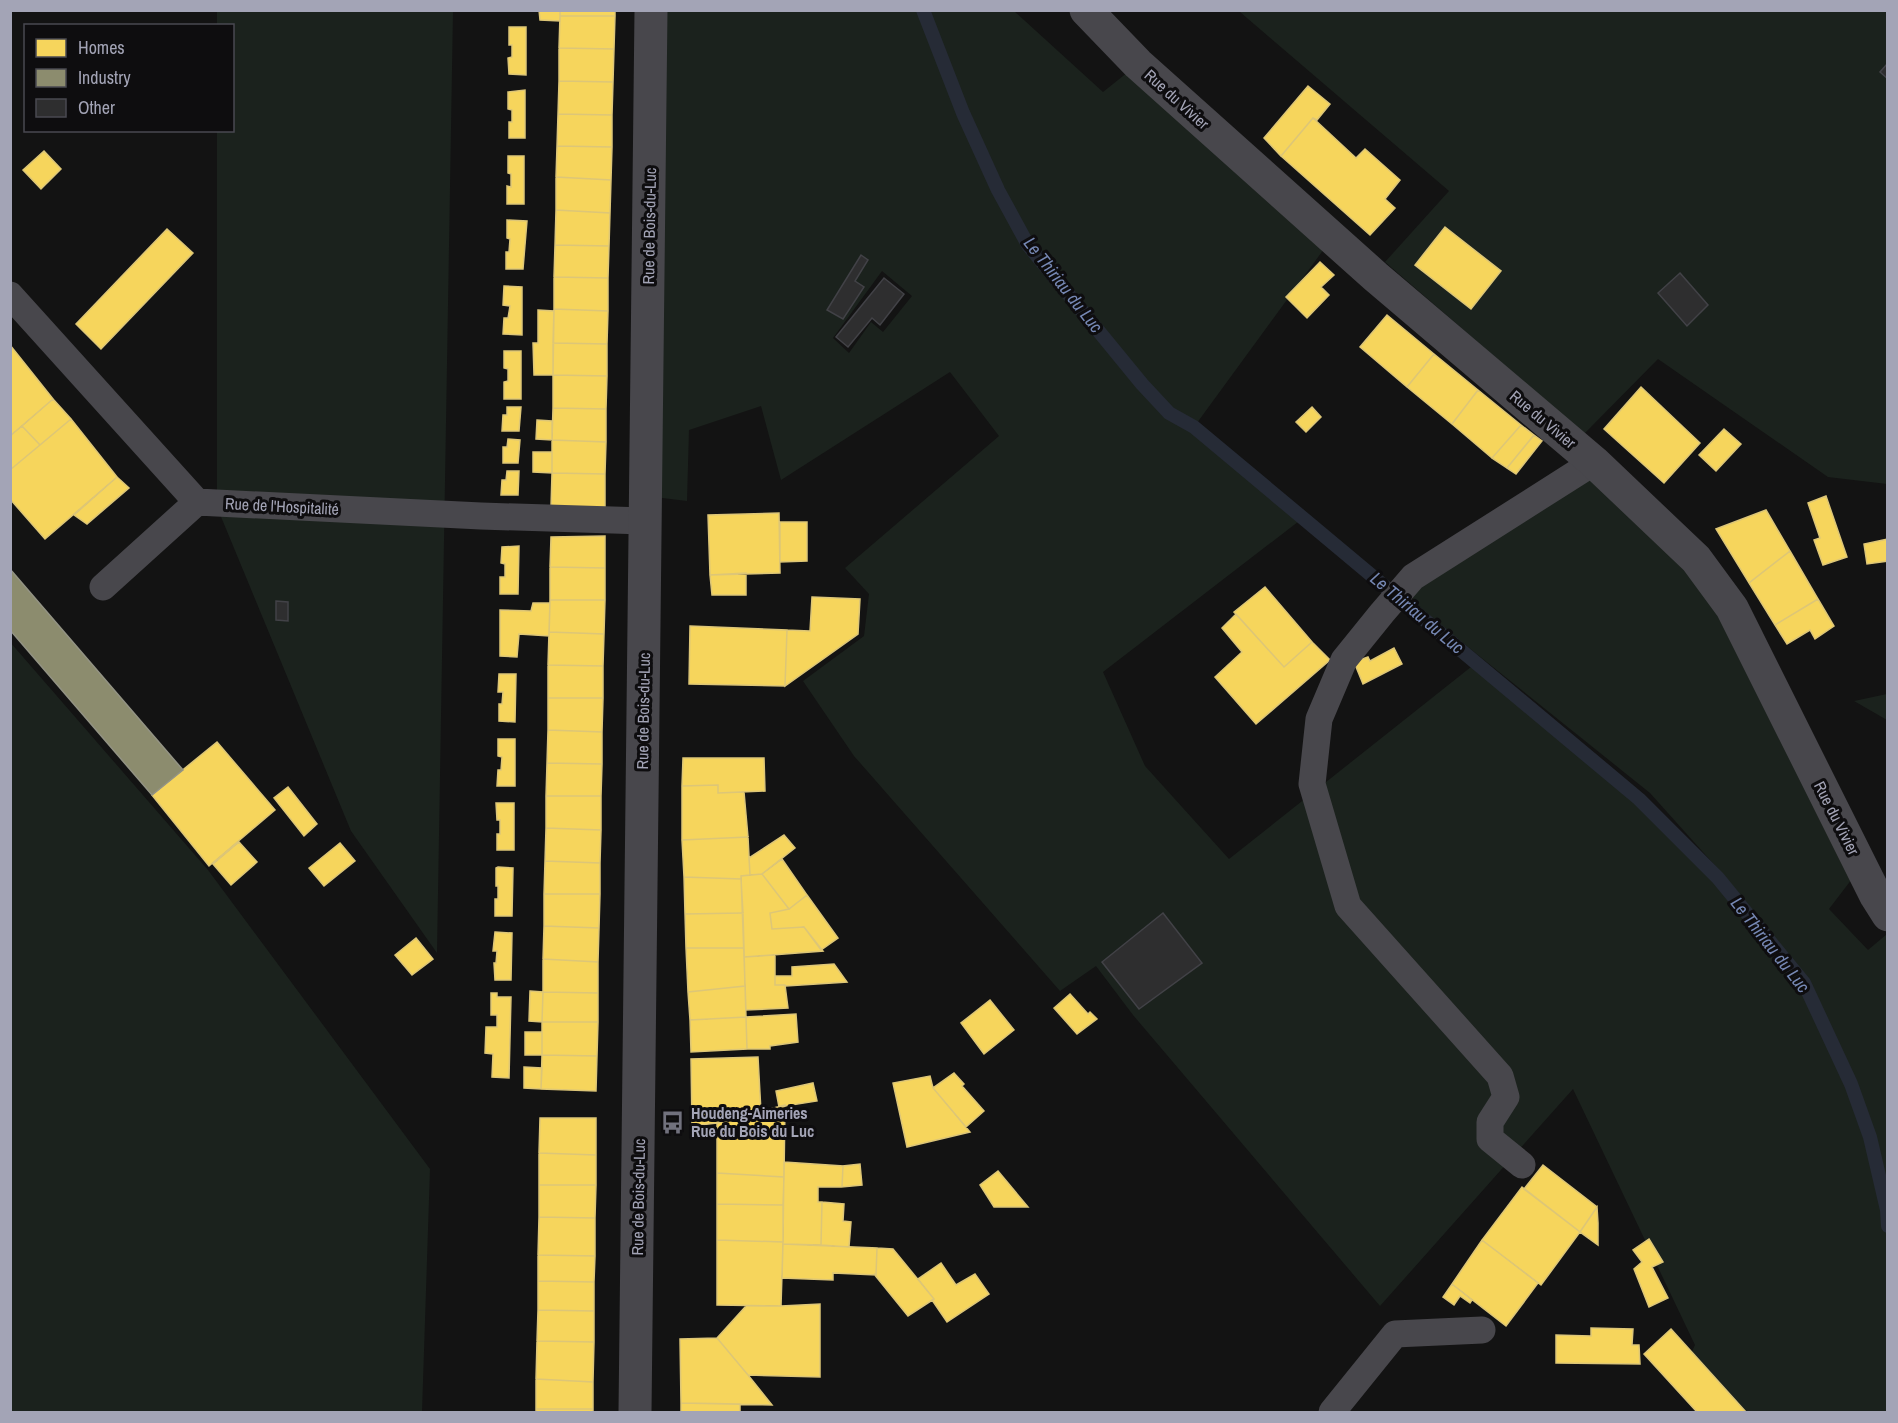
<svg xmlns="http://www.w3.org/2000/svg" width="1898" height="1423" viewBox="0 0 1898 1423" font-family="'Archivo Narrow',sans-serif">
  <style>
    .green { fill: #1b221d; fill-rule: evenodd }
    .homes { fill: #f6d55c; stroke: #ddc677; stroke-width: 1.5 }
    .industry { fill: #8c8c6e; stroke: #939384; stroke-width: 1.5 }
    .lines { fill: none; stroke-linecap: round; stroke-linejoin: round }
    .stream { stroke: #262b36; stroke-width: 14 }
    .building { fill: #2e2e2f; stroke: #424247; stroke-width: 1.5 }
    .lane { stroke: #48474c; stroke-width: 27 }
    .street { stroke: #48474c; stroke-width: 33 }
    .labels { text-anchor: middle; stroke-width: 6; stroke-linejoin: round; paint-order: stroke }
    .street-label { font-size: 16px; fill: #a3a4b6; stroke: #0e0d0f }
    .poi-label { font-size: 16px; font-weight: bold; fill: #a3a4b6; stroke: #0e0d0f; text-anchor: start }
    .water-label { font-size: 18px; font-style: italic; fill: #7688b4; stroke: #0e0d0f }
  </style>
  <rect width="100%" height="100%" fill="#131313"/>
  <path class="green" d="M987,10L1014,11L1103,92L1138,64L1332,238L1194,427L1303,518L1103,672L1145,766L1229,859L1476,663L1639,799L1718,878L1804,983L1811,982L1728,880L1650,793L1423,611L1411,596L1420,584L1590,475L1666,544L1740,642L1855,875L1829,909L1868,950L1887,934V1412H1731L1686,1364L1695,1345L1573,1089L1380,1306L1133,1015L1096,966L1060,991L854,756L803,681L864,636L869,594L845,568L999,436L950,372L781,480L761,406L689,430L687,501L646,496L651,11ZM882,271L912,296L883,332L871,322L849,353L833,338Z
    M1243,10L1887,11V484L1828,477L1658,359L1584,434L1385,262L1449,191L1240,12Z
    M217,11H453L437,953L351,831L217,507V131L232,130V26L217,25Z
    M10,642L208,870L430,1169L422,1412H11Z
    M1887,694V720L1854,701Z"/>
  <path class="homes" d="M539,10H560V21L540,20Z
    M560,10H615V16H560Z
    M560,16H615L614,49L559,48Z
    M509,27H526V75L509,74L508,58L512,57V45H509Z
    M559,48L614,49L613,82L559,81Z
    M559,81L613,82L612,115L558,114Z
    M1308,86L1330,104L1317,120L1313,118L1281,156L1264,138Z
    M525,90V138H509V122H512V110L508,109V92Z
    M558,114L612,115V147L557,146Z
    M1313,118L1356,158L1365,149L1400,180L1385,199L1395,208L1370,235L1281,156Z
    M557,146L612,147L611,180L556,177Z
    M44,151L61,169L41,189L23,170Z
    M508,156H524V204H507V186L511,187V174L508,173Z
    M556,177L611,180L610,213L556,210Z
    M556,210L610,213L609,246L555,245Z
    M507,220L527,221L523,269H506V252H509L510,239L507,238Z
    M1445,227L1501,271L1471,309L1415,265Z
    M167,229L193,253L101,349L76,324Z
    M555,245L609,246L608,278L554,277Z
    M1320,262L1334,275L1321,287L1329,295L1307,318L1286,297Z
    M554,277L608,278V311L554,309Z
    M504,286L522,287V335L503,334L504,318H508L510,306L503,305Z
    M554,309L608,311L607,344L553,343Z
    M538,310L554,311L553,375H534L533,343H538Z
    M1387,315L1434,354L1407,387L1360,347Z
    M553,343L607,344V376L553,375Z
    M10,345L53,399L10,436Z
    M504,351H521V399H504V382L508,381V369L504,368Z
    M1434,354L1478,390L1452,424L1407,387Z
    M553,375L607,376L606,409L553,408Z
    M1641,387L1700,443L1664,483L1604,429Z
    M1478,390L1521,425L1492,458L1452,424Z
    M53,399L71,419L40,445L22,426Z
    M507,407H521L519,431H502L503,415H507Z
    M1312,407L1321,417L1306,432L1296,422Z
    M553,408L606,409V442L552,440Z
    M71,419L117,477L45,539L10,499V470Z
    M537,420L552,421V440L536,439Z
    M1521,425L1534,435L1507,468L1492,458Z
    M22,426L40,445L10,470V436Z
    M1724,429L1741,444L1716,471L1699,455Z
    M1534,435L1542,441L1516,474L1507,468Z
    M508,439L520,440L518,463H503V447H507Z
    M552,440L606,442L605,474L552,473Z
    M533,452H552V473L533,472Z
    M507,471H519L518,495H501L502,480H506Z
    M552,473L605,474V507H551Z
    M117,477L129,488L87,524L74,515Z
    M1826,496L1847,557L1823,565L1814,540L1820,538L1808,503Z
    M1766,510L1790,551L1749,583L1716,529Z
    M779,513L780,573L710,575L708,515Z
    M780,522H807V561L780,562Z
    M605,536V568L550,567L551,537Z
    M1888,539V561L1867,564L1864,544Z
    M519,546L518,594H500V577H505V564L501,563L502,547Z
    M1790,551L1818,599L1775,625L1749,583Z
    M550,567L605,568V600H550Z
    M746,573V595H712L710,575Z
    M1265,587L1312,642L1284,667L1234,612Z
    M812,597L860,599L858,634L785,686L787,630L810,631Z
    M1818,599L1834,626L1815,639L1810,630L1787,644L1775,625Z
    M550,600H605L604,634L549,632Z
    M533,603H550L549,636L519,634L517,657L500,656V610L531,611Z
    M1236,614L1284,667L1312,642L1330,660L1256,724L1215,677L1242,652L1222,628Z
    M690,626L787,630L785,686L689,684Z
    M549,632L604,634L603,666L548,665Z
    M1394,648L1402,664L1363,684L1354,662L1368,657L1370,661Z
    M548,665L603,666V698H548Z
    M499,674H516L515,722L499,721V704H502L503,692H498Z
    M548,698H603L602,732L548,730Z
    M548,730L602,732V764L547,763Z
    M498,739H515V786H497L498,770H501L502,757L498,756Z
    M217,742L275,810L209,866L152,795Z
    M683,758H764L765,791L718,793V785L682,786Z
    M547,763L602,764L601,796H546Z
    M718,785V793L744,792L748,837L682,840V786Z
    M288,787L317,824L304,836L274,798Z
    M546,796H601V830L546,828Z
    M496,803H514V850H497V834H500V820H497Z
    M546,828L601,830L600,863L545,861Z
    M784,835L795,848L762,874L750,875L749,858Z
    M748,837L750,875L741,876V879L684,877L682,840Z
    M239,842L257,862L231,885L213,864Z
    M340,843L355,861L324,886L309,868Z
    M782,859L807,895L789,909L762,874Z
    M545,861L600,863V894H544Z
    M498,867L513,868L512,916H495V899H498V886H496V868Z
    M762,874L789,909L770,913L772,929L804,927L823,951L744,957L741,876Z
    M684,877L741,879L743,913L685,914Z
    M544,894H600L599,928L544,926Z
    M807,895L838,938L821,950L804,927L772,929L770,913L789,909Z
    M743,913L744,948H686L685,914Z
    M544,926L599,928L598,962L543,959Z
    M495,932L512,933L511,980H495L494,963H496L497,951H493Z
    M416,938L433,959L412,975L395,955Z
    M686,948H744L745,986L688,992Z
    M775,955V985H785L788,1008L746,1010L744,957Z
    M543,959L598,962V993L543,992Z
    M834,964L847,982L786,986L785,985H775V976H792V967Z
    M745,986L746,1017L690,1020L688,992Z
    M530,991L543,992L542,1022L529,1021Z
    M543,992L598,993V1022H542Z
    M491,993H497V997H511L509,1078L492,1077L493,1054L485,1053L486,1027H497V1015H491Z
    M1070,994L1088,1014L1090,1012L1097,1019L1077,1034L1054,1008Z
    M990,1000L1014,1030L984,1054L961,1023Z
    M796,1014L798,1042L770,1046V1049H747L746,1017Z
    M746,1017L747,1049L691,1052L690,1020Z
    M542,1022H598L597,1056L542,1055Z
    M525,1032H542V1055H525Z
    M542,1055L597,1056L596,1091L541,1089Z
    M758,1057L761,1112L717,1123L692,1126L691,1059Z
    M524,1067L542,1068L541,1089L524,1088Z
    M954,1073L964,1084L962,1086L984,1111L966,1127L933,1088Z
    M930,1076L933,1088L970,1132L907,1147L893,1083Z
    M813,1083L817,1101L779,1107L776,1091Z
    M785,1105L784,1177L717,1173V1123Z
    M540,1118H596V1155L539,1153Z
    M539,1153L596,1155V1185H539Z
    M784,1162L843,1166L842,1187H818V1202H822L821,1245L783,1244Z
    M860,1164L862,1185L842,1187L843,1166Z
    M1543,1165L1597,1207L1580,1232L1524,1189Z
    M998,1171L1028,1207H994L980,1185Z
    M717,1173L784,1177L783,1205L717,1204Z
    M539,1185H596L595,1218L539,1217Z
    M1522,1187L1580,1232L1541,1285L1482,1240Z
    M822,1202L844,1204L843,1221L851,1222L849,1247L821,1245Z
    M717,1204L783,1205V1242L717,1240Z
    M1597,1207L1598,1223V1245L1580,1232Z
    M539,1217L595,1218V1256L538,1255Z
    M1649,1239L1663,1262L1652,1267L1668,1298L1649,1307L1634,1269L1642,1262L1633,1250Z
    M717,1240L783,1242L781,1306L717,1305Z
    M1482,1240L1538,1283L1506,1326L1452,1284Z
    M783,1244L877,1248L876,1275L833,1273V1280L782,1278Z
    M877,1248L893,1249L934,1299L908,1316L874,1274L876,1275Z
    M538,1255L595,1256L594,1282L538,1281Z
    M941,1263L956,1285L975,1274L989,1294L947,1322L932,1300L934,1299L918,1279Z
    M538,1281L594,1282V1311L538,1310Z
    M1452,1284L1472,1300L1470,1303L1460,1296L1454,1305L1443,1297Z
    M820,1304V1377L748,1375L717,1338L746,1306H781Z
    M538,1310L594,1311V1342L537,1341Z
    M1591,1328L1633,1329L1632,1345H1639L1640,1364L1556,1363V1335L1591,1336Z
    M1671,1329L1746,1412H1697L1644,1354Z
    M717,1338L748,1375L772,1405L681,1403L680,1339Z
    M537,1341L594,1342L593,1382L536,1379Z
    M536,1379L593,1382V1409H536Z
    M681,1403L740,1404V1412H681Z
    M536,1409H593V1412H536Z"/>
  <path class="industry" d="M10,569L183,770L152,795L10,630Z"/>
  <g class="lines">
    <path class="stream" d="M923,10L963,113L998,190L1028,245L1142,384L1169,413L1194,427L1639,799L1718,878L1804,983L1851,1084L1870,1137L1887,1210L1888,1226"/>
  </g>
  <path class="building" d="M1888,63V79L1880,72Z
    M861,255L868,260L855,281L864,287L843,319L827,310Z
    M1680,273L1708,305L1687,326L1658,293Z
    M884,278L904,294L880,325L872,318L848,347L836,337Z
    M276,601L288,602V621L276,620Z
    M1163,913L1202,963L1139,1009L1102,962Z"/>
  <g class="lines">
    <path class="lane" d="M10,295L197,502L481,516L645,521
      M103,587L197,502
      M1522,1165L1490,1139V1122L1506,1097L1500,1076L1348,906L1312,784L1319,719L1344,660L1382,613L1413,577L1594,462
      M1332,1412L1395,1334L1482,1330"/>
    <path class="street" d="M1086,10L1138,64L1376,277L1594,462L1696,559L1732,608L1876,896L1888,915
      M635,1412L651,10"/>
  </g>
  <defs>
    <symbol id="bus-bare" viewBox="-9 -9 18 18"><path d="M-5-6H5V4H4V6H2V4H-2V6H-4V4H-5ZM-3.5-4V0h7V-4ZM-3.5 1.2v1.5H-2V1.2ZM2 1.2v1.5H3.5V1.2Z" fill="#71717d" stroke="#0e0d0f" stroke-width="2.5" paint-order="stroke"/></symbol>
  </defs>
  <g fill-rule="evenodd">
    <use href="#bus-bare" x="656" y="1106" width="33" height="33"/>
  </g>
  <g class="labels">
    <g class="street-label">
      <text transform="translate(1177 99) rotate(42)" y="6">Rue du Vivier</text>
      <text transform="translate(649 226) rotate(-89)" y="6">Rue de Bois-du-Luc</text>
      <text transform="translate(1543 419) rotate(40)" y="6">Rue du Vivier</text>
      <text transform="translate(282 506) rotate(3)" y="6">Rue de l'Hospitalité</text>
      <text transform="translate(643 711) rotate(-89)" y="6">Rue de Bois-du-Luc</text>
      <text transform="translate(1837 818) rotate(63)" y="6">Rue du Vivier</text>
      <text transform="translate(638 1197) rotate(-89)" y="6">Rue de Bois-du-Luc</text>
    </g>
    <g class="poi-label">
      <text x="691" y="1119">Houdeng-Aimeries<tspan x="691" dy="18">Rue du Bois du Luc</tspan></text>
    </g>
    <g class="water-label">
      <text transform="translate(1063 285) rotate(52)" y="6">Le Thiriau du Luc</text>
      <text transform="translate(1417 613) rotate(40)" y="6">Le Thiriau du Luc</text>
      <text transform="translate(1770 945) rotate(52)" y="6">Le Thiriau du Luc</text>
    </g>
  </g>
  <rect width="1898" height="1423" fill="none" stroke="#a3a4b6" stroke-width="24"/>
  <rect x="24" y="24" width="210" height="108" fill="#0e0d0f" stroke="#4a4952" stroke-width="1.5"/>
  <rect x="36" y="39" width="30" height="18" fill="#f6d55c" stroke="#4a4952" stroke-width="1.5"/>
  <text x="78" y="54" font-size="18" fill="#a3a4b6">Homes</text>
  <rect x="36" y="69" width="30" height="18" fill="#8c8c6e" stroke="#4a4952" stroke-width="1.5"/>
  <text x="78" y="84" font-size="18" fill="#a3a4b6">Industry</text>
  <rect x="36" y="99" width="30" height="18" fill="#2e2e2f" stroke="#4a4952" stroke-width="1.5"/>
  <text x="78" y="114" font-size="18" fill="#a3a4b6">Other</text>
</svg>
